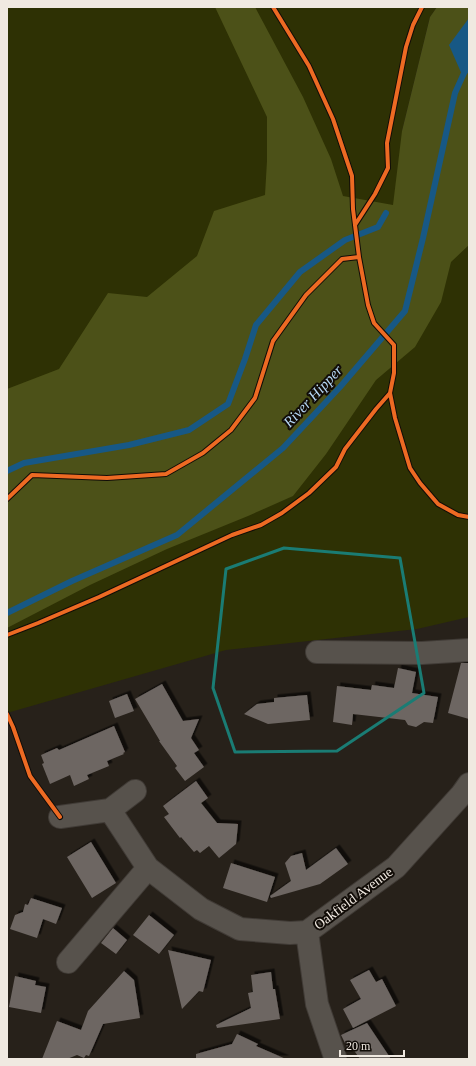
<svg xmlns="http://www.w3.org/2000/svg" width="476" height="1066" viewBox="0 0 476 1066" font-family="Georgia,serif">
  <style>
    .green { fill: #2e3104 }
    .forest { fill: #4c5118 }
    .water { fill: #175885 }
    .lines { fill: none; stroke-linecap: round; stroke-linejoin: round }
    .stream { stroke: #175885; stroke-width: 6 }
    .building { fill: #6d6662; filter: url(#shadow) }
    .minor-casing { stroke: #403b36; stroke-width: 24 }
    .minor { stroke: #57524c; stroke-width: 22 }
    .cycleway-casing { stroke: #110c07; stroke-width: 6 }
    .cycleway { stroke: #ed6a23; stroke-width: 4 }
    .marked { fill: none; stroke: #1a7c74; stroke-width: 3; stroke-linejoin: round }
    .labels { text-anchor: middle; stroke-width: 4; stroke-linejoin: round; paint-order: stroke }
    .street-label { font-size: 14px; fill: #f0e9e1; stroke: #110c07 }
    .water-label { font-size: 15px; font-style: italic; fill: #b5d6f4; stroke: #110c07 }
  </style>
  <defs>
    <filter id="shadow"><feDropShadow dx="3.5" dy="-3.5" stdDeviation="0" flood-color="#0009"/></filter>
  </defs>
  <rect width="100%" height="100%" fill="#27211a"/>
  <path class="green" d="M7,7H437L430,17L402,131L450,262L469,245V617L417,629L226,650L7,713Z"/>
  <path class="forest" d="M215,7H255L303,97L331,159L343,196L393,205L402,131L430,17L437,7H469V245L451,262L441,302L415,347L376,380L326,454L293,496L248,516L167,549L90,585L7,628V389L59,369L108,293L147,297L197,256L214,211L265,195L267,161V117Z"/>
  <path class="water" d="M469,18V72L463,77L449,45Z"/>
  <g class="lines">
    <path class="stream" d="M7,471L24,463L129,445L189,430L228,404L245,359L256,325L300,272L345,240L378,227L386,213
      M7,613L72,581L177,535L283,448L340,387L405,311L423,238L455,93L469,62"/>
  </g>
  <path class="building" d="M461,663H469V719L448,713Z
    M398,668L416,672L412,693L438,697L433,723L424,722L416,727L408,725L405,720L353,714L352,725L333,722L337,686L371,690L372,685L394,688Z
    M162,684L183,721L199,719L191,738L199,750L194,753L204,767L185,781L175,768L177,766L159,741H160L135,699Z
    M127,694L134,711L115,718L109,701Z
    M307,695L310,720L268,724L244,714L257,704L274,702V698Z
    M114,726L125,752L123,753L124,754L107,761L109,766L87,775L89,779L74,786L70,775L50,784L42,764L44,763L41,755L57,748L59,750Z
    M196,781L208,798L201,803L217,823L238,824L236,844L219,858L209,846L200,853L197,850L194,852L181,837L180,838L164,817L169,814L163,806Z
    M91,842L116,883L92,898L67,857Z
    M336,848L348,864L320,884L271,898L270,896L291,881L285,863L291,856L302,853L306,870Z
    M231,863L275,877L267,902L223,888Z
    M31,898L62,908L56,924L43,919L37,938L10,929L15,915L23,912L25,904L28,905Z
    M149,915L174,935L159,954L133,935Z
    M113,928L127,940L116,954L101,943Z
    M168,950L211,960L203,992L199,991L182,1009Z
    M369,970L376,982L382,979L396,1006L353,1028L343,1009L361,999L350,980Z
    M124,971L134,980L140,1018L103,1024L89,1056L86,1055L84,1058L77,1055L67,1059H42L57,1021L81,1030L88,1011Z
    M271,972L273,989H275L280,1019L217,1028L216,1025L251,1008L248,993L253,992L251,975Z
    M15,976L36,981L35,985L46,987L41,1013L9,1007Z
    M367,1023L391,1059H360L353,1049L349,1051L341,1035Z
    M237,1034L258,1044L256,1046L286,1059H196V1054L232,1044Z"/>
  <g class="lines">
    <defs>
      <path id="minor" d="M317,652L422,653L469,650
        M110,810L135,791
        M60,817L110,810L148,868L201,909L240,929L290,933L307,932L396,867L462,794L469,784
        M307,932L317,1004L335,1057
        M68,962L148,868"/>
    </defs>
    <use href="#minor" class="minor-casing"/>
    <use href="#minor" class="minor"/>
    <defs>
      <path id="cycleway" d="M273,7L309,66L333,119L352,176L353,209L359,257L368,305L374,323L394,345V373L390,393L395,418L410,468L420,483L438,504L458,515L469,517
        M355,225L375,194L388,168L387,143L406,47L413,25L422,7
        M7,499L32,475L107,478L166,474L203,453L231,430L255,398L273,341L306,295L342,259L359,257
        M7,635L38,623L99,597L232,535L261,525L282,513L309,493L336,467L345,449L376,409L390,393
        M7,714L13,727L30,776L60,817"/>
    </defs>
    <use href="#cycleway" class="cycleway-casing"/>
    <use href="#cycleway" class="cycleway"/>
  </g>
  <path class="marked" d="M284,548L400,558L424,693L337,751L235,752L213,688L226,569Z"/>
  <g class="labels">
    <g class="street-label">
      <text transform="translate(353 898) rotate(-37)" y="5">Oakfield Avenue</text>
    </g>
    <g class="water-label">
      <text transform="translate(313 396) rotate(-47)" y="5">River Hipper</text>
    </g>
  </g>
  <rect width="476" height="1066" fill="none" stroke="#f0e9e1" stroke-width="16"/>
  <path d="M340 1050v6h64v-6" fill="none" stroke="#f0e9e1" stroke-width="2"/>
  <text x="346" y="1050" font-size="12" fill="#f0e9e1" stroke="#110c07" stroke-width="3" paint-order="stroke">20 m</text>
</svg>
